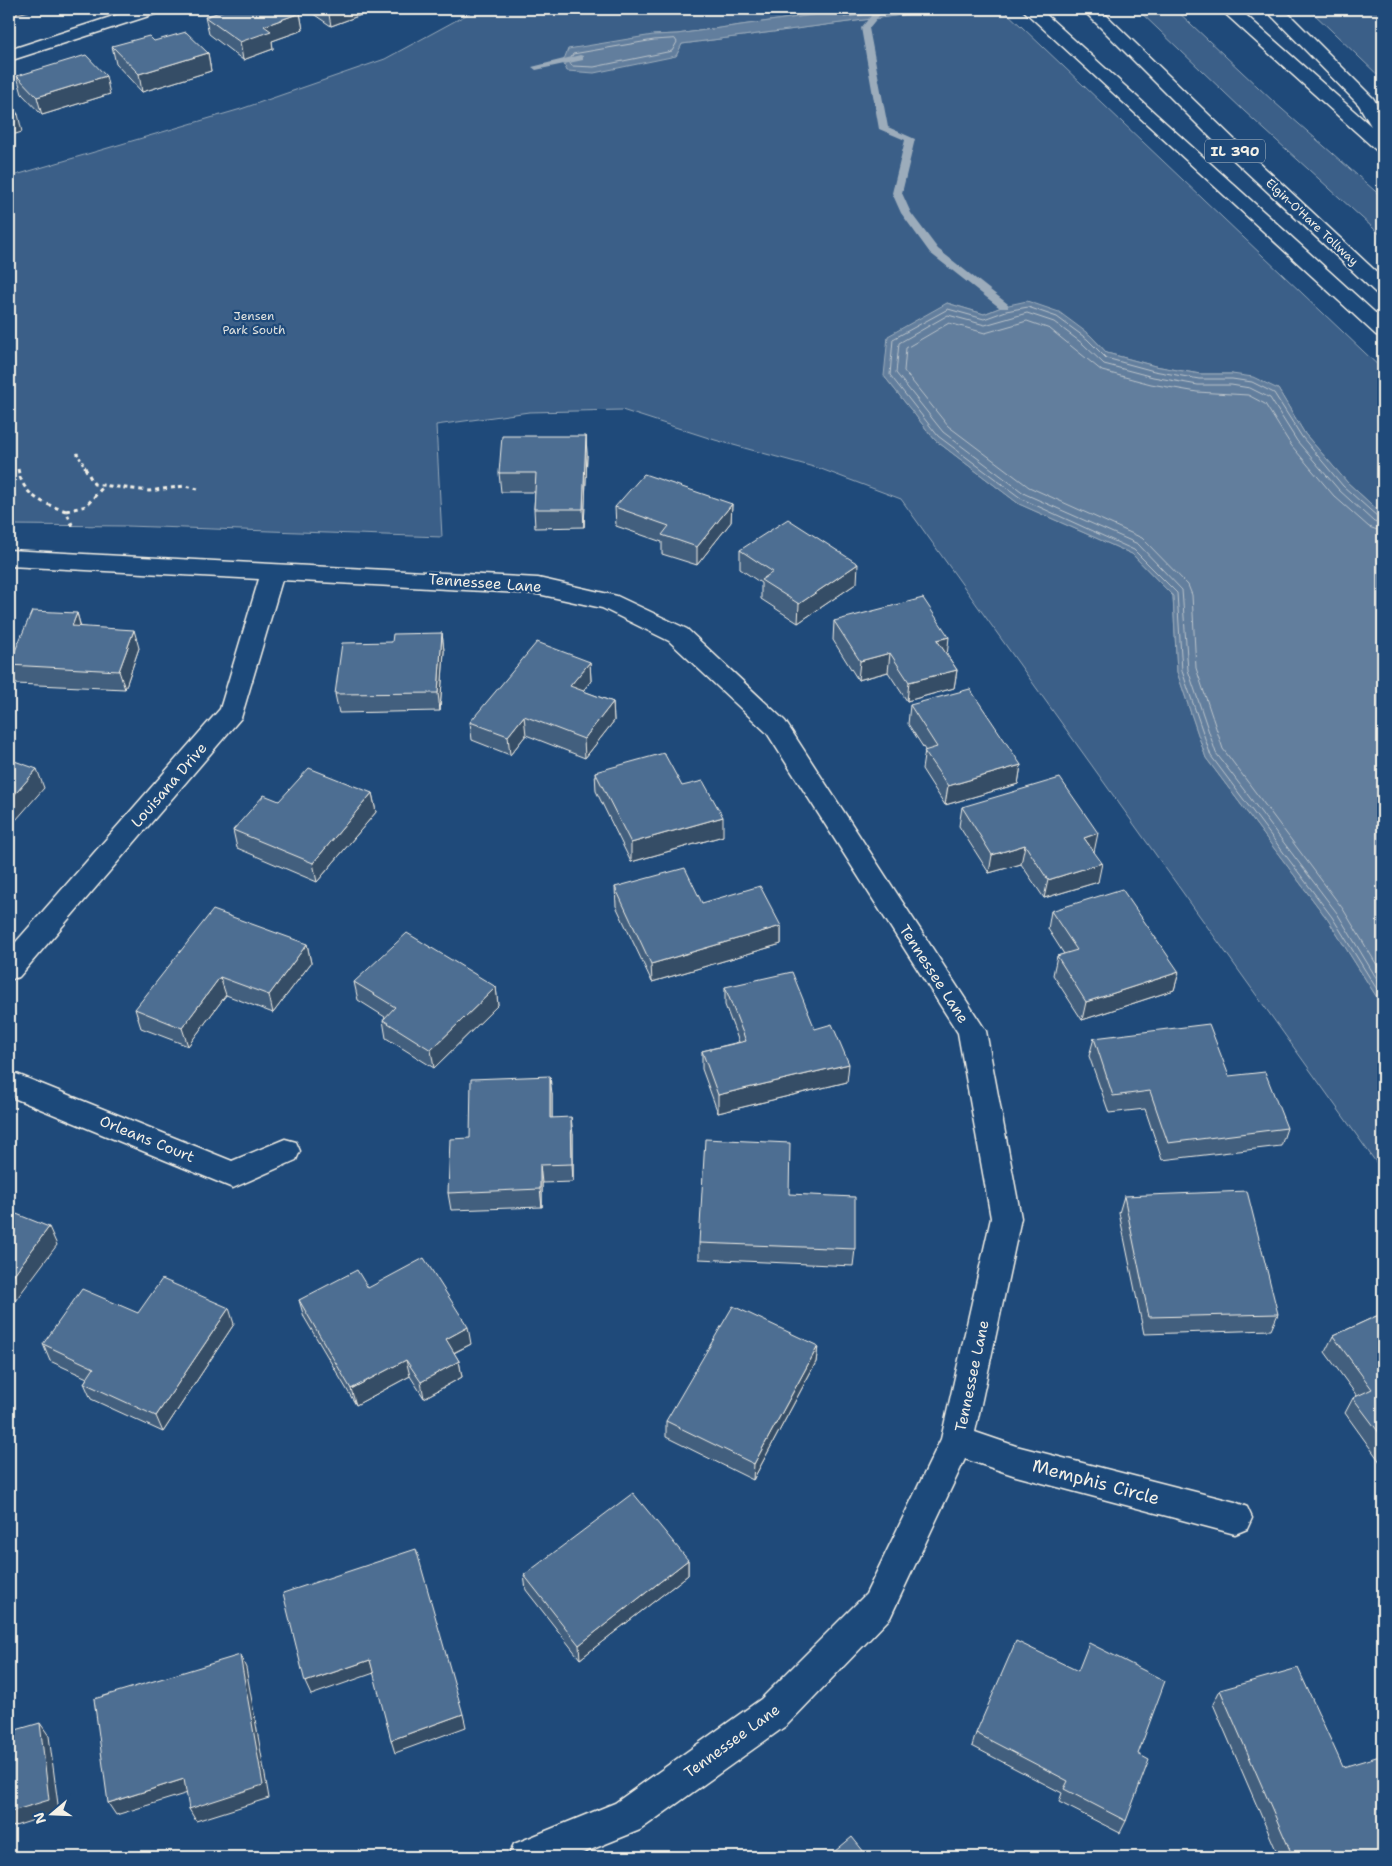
<svg xmlns="http://www.w3.org/2000/svg" width="1392" height="1866" viewBox="0 0 1392 1866" font-family="'Shantell Sans',sans-serif">
  <style>
    .green { fill: #3a5f88; stroke: #97a8b8 }
    .water { fill: #627e9d; stroke: #9cacbb }
    .lines { fill: none; stroke-linecap: round; stroke-linejoin: round }
    .shore { stroke: #bac3ca; stroke-width: 1 }
    .stream { fill: #9cacbb; fill-rule: evenodd }
    .street-casing { stroke: #f4f1e8; stroke-width: 3 }
    .highway-casing { stroke: #f4f1e8; stroke-width: 3 }
    .path-far1 { stroke: #f4f1e8; stroke-width: 2.5; stroke-dasharray: 2.5 2.5; stroke-linecap: butt }
    .path { stroke: #f4f1e8; stroke-width: 3; stroke-dasharray: 4 4; stroke-linecap: butt }
    .street { fill: #1f4a7a; fill-rule: evenodd }
    .highway { fill: #1f4a7a; fill-rule: evenodd }
    .wall { fill: #425f7e; stroke: #f4f1e8 }
    .shaded-wall { fill: #364d66; stroke: #f4f1e8 }
    .building { fill: #4d6e92; stroke: #f4f1e8 }
    .labels { text-anchor: middle; stroke-width: 4.5; stroke-linejoin: round; paint-order: stroke }
    .far-street-label { font-size: 12px; fill: #f4f1e8; stroke: #1f4a7a }
    .far-park-label { font-size: 12px; fill: #e1e2de; stroke: #1f4a7a }
    .shield { fill: #1f4a7a; stroke: #b4bfc7; stroke-width: 1 }
    .shield-label { font-size: 14px; font-weight: bold; fill: #f4f1e8 }
    .street-label { font-size: 15px; fill: #f4f1e8; stroke: #1f4a7a }
    .near-street-label { font-size: 18px; fill: #f4f1e8; stroke: #1f4a7a }
  </style>
  <rect width="100%" height="100%" fill="#1f4a7a"/>
  <filter id="ink" filterUnits="userSpaceOnUse"><feTurbulence type="fractalNoise" baseFrequency=".02" numOctaves="2"/><feDisplacementMap in="SourceGraphic" scale="10" xChannelSelector="R" yChannelSelector="G"/><feConvolveMatrix kernelMatrix="1 2 1 2 8 2 1 2 1" color-interpolation-filters="sRGB"/></filter>
  <g filter="url(#ink)">
    <path class="green" d="M477,9H855L677,34L653,35L676,56L682,44L931,11L932,9H1003L1383,370V515L1347,482L1305,434L1278,389L1232,374H1200L1155,366L1107,353L1090,335L1004,306L984,314L947,303L884,376L935,440L1019,504L1132,554L1173,596L1177,672L1206,758L1328,920L1383,1007V1172L901,499L821,469L715,440L622,410L529,412L436,425L442,537L127,526L9,525V177L241,109L385,59Z
      M1137,9H1175L1274,102L1383,198V237L1244,111Z
      M1309,9H1383V80Z"/>
    <path class="water" d="M855,9H932V11L682,44L676,56L594,73L567,71L563,62L568,49L653,35L677,34Z
      M1027,301L1059,312L1090,335L1107,353L1155,366L1200,374H1232L1253,377L1278,389L1305,434L1347,482L1383,515V1007L1328,920L1206,758L1177,672L1173,596L1132,554L1019,504L935,440L884,376L888,336L947,303L984,314L1004,306Z"/>
    <g class="lines">
      <path class="shore" d="M843,9L844,17L909,9
        M675,39L677,42L672,51L594,67L572,66L569,62L573,54L654,40Z
        M1383,518L1378,517L1343,486L1302,437L1274,393L1252,382L1232,379H1199L1154,371L1106,358L1087,339L1057,317L1028,307L1006,311L984,319L948,309L893,339L890,375L938,436L1022,499L1134,550L1177,593L1182,671L1211,756L1332,917L1383,999
        M1383,524L1374,522L1339,490L1297,441L1270,398L1250,388L1231,385H1198L1153,377L1104,364L1083,344L1054,322L1027,313L985,325L948,315L899,343L896,373L943,432L1025,494L1138,544L1182,590L1188,670L1216,753L1337,913L1383,989
        M1383,532L1369,527L1334,496L1291,445L1265,404L1248,395L1197,392L1151,384L1102,371L1050,329L1027,321L985,333L949,323L906,348L904,371L948,426L1029,487L1142,538L1188,585L1192,595L1196,668L1223,749L1343,909L1383,975"/>
      <path class="stream" d="M869,9H881L883,11L869,28L888,127L915,139L902,193L911,213L938,249L1008,304V308H1000L930,253L901,213L892,193L905,140L879,129L861,28L874,12Z
        M580,55L583,56V60L536,70L532,67Z"/>
      <defs>
        <path id="street" d="M135,9H161L158,13L9,61V50Z
          M9,550L538,578L617,596L687,629L785,721L986,1031L1021,1218L975,1432L1016,1446L1235,1502L1247,1507L1252,1518L1247,1529L1235,1534L1016,1476L965,1459L890,1618L787,1725L640,1830L573,1857H508L514,1844L615,1803L761,1699L866,1594L941,1439L991,1218L958,1033L767,733L669,641L602,608L538,594L282,580L241,718L19,977L9,980V950L220,709L259,579L9,566Z
          M9,1071L232,1161L285,1139L296,1142L300,1151L296,1160L233,1188L9,1096Z"/>
        <path id="highway" d="M1022,9H1040L1383,320V337L1376,335Z
          M1082,9H1100L1238,143L1383,278V295L1376,293L1224,151Z
          M1220,9H1239L1371,126L1359,105L1265,9H1284L1373,98L1383,114V152L1376,150Z"/>
      </defs>
      <use href="#street" class="street-casing"/>
      <use href="#highway" class="highway-casing"/>
      <path class="path-far1" d="M77,453L86,469"/>
      <path class="path" d="M85,468L94,484L149,491L185,486L198,489
        M18,469C23,496 42,503 66,511L74,529
        M66,511L86,506L104,486"/>
      <use href="#street" class="street"/>
      <use href="#highway" class="highway"/>
    </g>
    <path class="wall" d="M306,9H377L331,26Z
      M237,10L300,13L303,30L272,41L273,49L243,60L209,34L205,17Z
      M112,46L208,53L211,71L142,92L116,64Z
      M17,76L110,94L42,115L22,94Z
      M586,436L587,455L584,527L535,528L534,509L535,492H501L499,473Z
      M732,504L731,522L697,565L662,554V542L616,526L615,507Z
      M740,550L857,583L798,623L761,599V583L740,569Z
      M77,613L81,627L139,648L125,689L16,684L9,665Z
      M834,621L947,655L957,670L954,688L907,701L888,672L858,680L833,640Z
      M442,633L444,651L440,711L339,713L335,694L392,642Z
      M590,662L591,681L583,691L613,702L614,721L585,758L526,735L510,755L472,740L470,722Z
      M910,705L1021,765L1018,784L945,805L922,769L925,750L908,724Z
      M595,772L682,786L723,836L631,862L596,791Z
      M372,793L376,812L317,882L237,848L233,830L279,801Z
      M962,807L1094,852L1098,882L1044,898L1021,864L989,873L959,826Z
      M615,887L702,903L781,926V944L652,982L616,906Z
      M1051,911L1179,972L1174,990L1082,1020L1053,975L1057,956L1064,954L1048,929Z
      M307,944L311,963L273,1013L226,995L188,1046L141,1028L135,1009Z
      M354,982L496,987L498,1005L434,1068L386,1038L383,1020L385,1017L358,1000Z
      M725,987L815,1029L847,1082L718,1113L702,1069V1051L739,1042L725,1005Z
      M1094,1038L1229,1076L1287,1128L1281,1146L1162,1160L1145,1109L1109,1113L1089,1056Z
      M552,1094V1118L573,1134V1182L542,1183V1207L451,1210L448,1193L470,1138Z
      M789,1194L855,1249L853,1266L699,1259V1243Z
      M1124,1196L1278,1314L1271,1330L1144,1334L1119,1213Z
      M368,1288L471,1344L454,1353L459,1361L462,1377L424,1398L410,1376L356,1405L304,1317L299,1300Z
      M138,1313L234,1324L163,1432L91,1399L84,1383L87,1378L50,1361L43,1344Z
      M1383,1313V1466L1345,1413L1353,1398L1357,1396L1325,1352L1333,1336Z
      M818,1346L816,1362L753,1480L666,1437V1421Z
      M688,1560V1575L580,1659L526,1590L524,1575Z
      M1383,1623V1644L1379,1642Z
      M1220,1690L1383,1857H1279L1213,1704Z
      M976,1733L1138,1754L1126,1821L1120,1833L1059,1802L1062,1793L972,1746Z"/>
    <path class="shaded-wall" d="M9,9H29V11L9,16Z
      M328,9H377L331,26Z
      M300,13L303,30L272,41L273,49L243,60L240,42L264,26Z
      M208,53L211,71L142,92L139,74Z
      M106,76L110,94L42,115L37,97Z
      M18,114L22,132L9,136V116Z
      M586,436L587,455L584,527L583,509Z
      M732,504L731,522L697,565V547Z
      M858,564L857,583L798,623L799,604Z
      M77,613L82,632L72,626Z
      M134,630L139,648L125,689L119,671Z
      M442,633L444,651L440,711L438,693Z
      M949,637L947,656L937,640Z
      M890,653L888,672L858,680L860,661Z
      M590,662L591,681L571,705L570,686Z
      M957,670L954,688L907,701L909,682Z
      M613,702L614,721L585,758L584,739Z
      M524,716L526,735L510,755L508,736Z
      M1021,765L1018,784L945,805L948,786Z
      M37,769L44,788L9,828V801Z
      M372,793L376,812L317,882L313,863Z
      M723,817V836L631,862V843Z
      M1098,833L1094,852L1084,838Z
      M1025,845L1021,864L989,873L992,855Z
      M1102,863L1098,882L1044,898L1048,880Z
      M781,926V944L652,982L651,964Z
      M307,944L311,963L273,1013L269,995Z
      M1179,972L1174,990L1082,1020L1086,1002Z
      M220,977L226,995L188,1046L182,1028Z
      M496,987L498,1005L434,1068L431,1050Z
      M849,1064L847,1082L718,1113V1095Z
      M550,1076L552,1094V1135L550,1118Z
      M571,1117L573,1134V1182L572,1164Z
      M540,1165L542,1183V1207L540,1189Z
      M49,1227L57,1245L9,1309V1281Z
      M229,1308L234,1324L163,1432L156,1416Z
      M468,1327L471,1344L449,1355L446,1339Z
      M818,1346L816,1362L753,1480L754,1464Z
      M406,1360L410,1376L356,1405L351,1389Z
      M459,1361L462,1377L424,1398L421,1382Z
      M688,1560V1575L580,1659L579,1645Z
      M240,1655L246,1668L269,1798L196,1821L189,1809Z
      M370,1660L374,1673L311,1695L305,1682Z
      M463,1714L466,1727L395,1753L391,1740Z
      M40,1723L49,1736L59,1812L9,1828V1812Z
      M184,1779L191,1792L116,1815L108,1803Z"/>
    <path class="building" d="M228,9H235L237,10L241,9H295L300,13L264,26L271,31L240,42L205,17Z
      M186,32L208,53L139,74L112,46L149,36L154,41Z
      M86,55L106,76L37,97L17,76Z
      M9,102L18,114L9,116Z
      M502,436H586L583,509H534L536,473H499Z
      M644,474L732,504L697,547L662,535L669,526L615,507Z
      M788,519L858,564L799,604L761,580L773,572L740,550Z
      M923,598L949,637L937,640L957,670L909,682L890,653L860,661L834,621Z
      M32,611L77,613L72,626L134,630L119,671L9,665Z
      M442,633L438,693L335,694L342,643L392,642L393,634Z
      M537,642L590,662L570,686L613,702L584,739L524,716L508,736L470,722Z
      M970,689L1021,765L948,786L924,751L937,747L910,705Z
      M664,753L682,786L703,781L723,817L631,843L595,772Z
      M9,759L37,769L9,801Z
      M309,768L372,793L313,863L233,830L264,795L279,801Z
      M1060,778L1098,833L1084,838L1102,863L1048,880L1025,845L992,855L962,807Z
      M685,868L702,903L760,886L781,926L651,964L615,887Z
      M1122,889L1179,972L1086,1002L1057,956L1077,950L1051,911Z
      M213,910L307,944L269,995L220,977L182,1028L135,1009Z
      M407,933L496,987L431,1050L383,1020L395,1007L354,982Z
      M792,972L815,1029L832,1024L849,1064L718,1095L702,1051L746,1041L725,987Z
      M1209,1024L1229,1076L1265,1072L1287,1128L1168,1143L1150,1091L1113,1096L1094,1038Z
      M550,1076V1118L571,1117L572,1164L540,1165V1189L448,1193L450,1139L470,1138L471,1079Z
      M705,1139L790,1143L789,1194L855,1197V1249L699,1243Z
      M1247,1191L1278,1314L1149,1317L1124,1196Z
      M9,1211L49,1227L9,1281Z
      M424,1258L468,1327L446,1339L459,1361L421,1382L406,1360L351,1389L299,1300L357,1270L368,1288Z
      M162,1279L229,1308L156,1416L84,1383L94,1368L43,1344L82,1289L138,1313Z
      M733,1306L818,1346L754,1464L666,1421Z
      M1383,1313V1438L1353,1398L1372,1389L1333,1336Z
      M633,1493L688,1560L579,1645L524,1575Z
      M416,1549L463,1714L391,1740L370,1660L305,1682L283,1593Z
      M1016,1641L1078,1671L1089,1643L1165,1681L1138,1754L1149,1760L1126,1821L1064,1789L1068,1781L976,1733Z
      M240,1655L263,1785L189,1809L184,1779L108,1803L94,1699Z
      M1298,1668L1343,1767L1383,1755V1857H1293L1220,1690Z
      M40,1723L49,1800L9,1812V1732Z
      M852,1837L868,1857H828Z"/>
  </g>
  <g class="labels">
    <g class="far-street-label">
      <text transform="translate(1312 222) rotate(43)" y="4">Elgin-O'Hare Tollway</text>
    </g>
    <g class="far-park-label">
      <text x="254" y="320">Jensen<tspan x="254" dy="14">Park South</tspan></text>
    </g>
    <rect class="shield" x="1205" y="139.5" width="60" height="23" rx="4"/>
    <g class="shield-label">
      <text x="1235" y="156">IL 390</text>
    </g>
    <g class="street-label">
      <text transform="translate(485 583) rotate(4)" y="5">Tennessee Lane</text>
      <text transform="translate(169 785) rotate(-49)" y="5">Louisana Drive</text>
      <text transform="translate(934 974) rotate(57)" y="5">Tennessee Lane</text>
      <text transform="translate(147 1139) rotate(22)" y="5">Orleans Court</text>
      <text transform="translate(972 1376) rotate(-78)" y="5">Tennessee Lane</text>
      <text transform="translate(732 1741) rotate(-36)" y="5">Tennessee Lane</text>
    </g>
    <g class="near-street-label">
      <text transform="translate(1096 1482) rotate(15)" y="6">Memphis Circle</text>
    </g>
  </g>
  <rect width="1392" height="1866" fill="none" stroke="#1f4a7a" stroke-width="30"/>
  <rect x="15" y="15" width="1362" height="1836" fill="none" stroke="#f4f1e8" stroke-width="2" filter="url(#ink)"/>
  <g transform="translate(52 1814) rotate(251)" stroke="#1f4a7a" stroke-width="4" paint-order="stroke">
  <path d="M0-4L9 19L0 12L-9 19Z" fill="#f4f1e8"/>
  <text y="-8" font-size="14" font-weight="bold" text-anchor="middle" fill="#f4f1e8">N</text>
  </g>
</svg>
